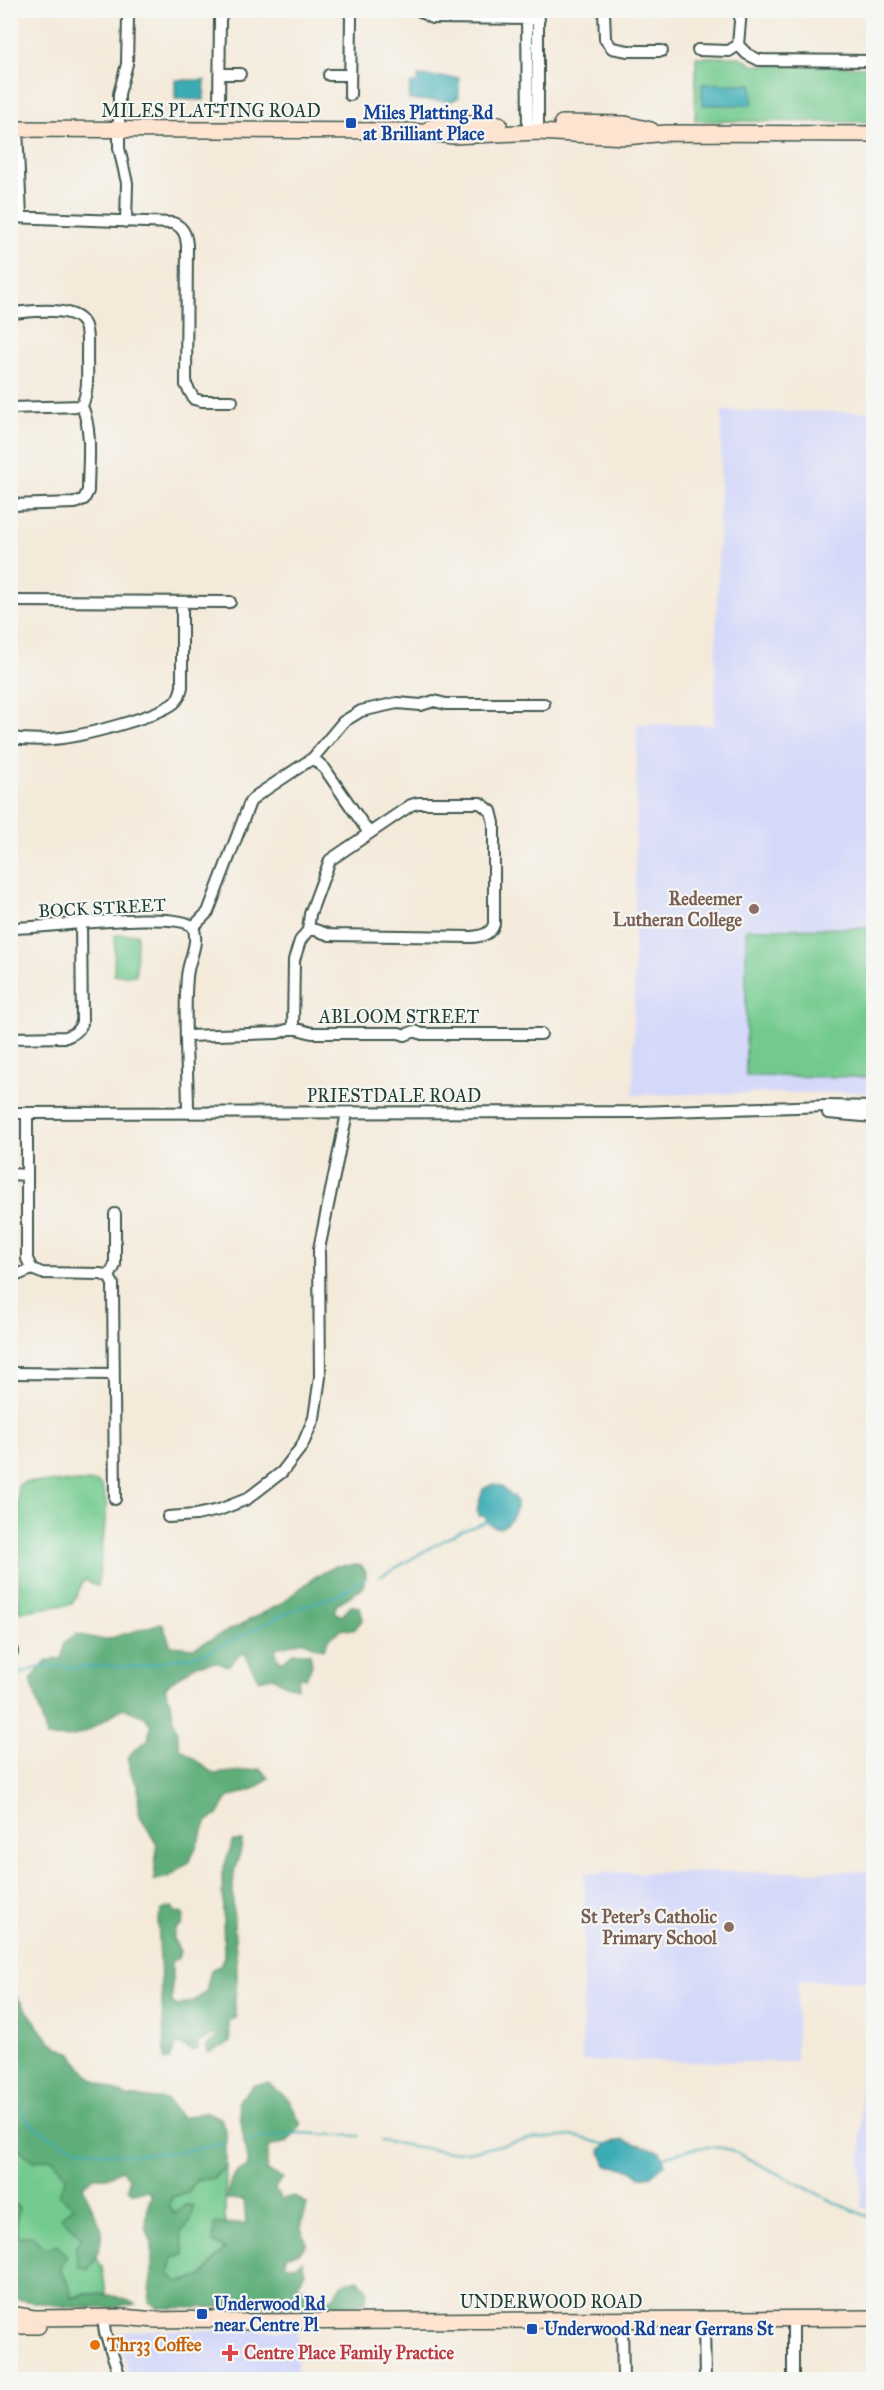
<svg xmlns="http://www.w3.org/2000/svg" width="884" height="2390" viewBox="0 0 884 2390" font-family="'IM FELL Great Primer',serif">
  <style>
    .built { fill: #d4d8f9 }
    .green { fill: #73ca8f; stroke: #498462; stroke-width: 1.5 }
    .forest { fill: #5eae7a; stroke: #3e7657; stroke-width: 1.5 }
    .water { fill: #3bacb5; stroke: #2d7474; stroke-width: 1.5 }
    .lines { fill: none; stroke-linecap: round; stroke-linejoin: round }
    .stream { stroke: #3bacb5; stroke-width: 2 }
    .street-casing { stroke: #3f574d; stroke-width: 14 }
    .secondary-casing { stroke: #3f574d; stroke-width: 18 }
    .street { stroke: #fff; stroke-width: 10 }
    .secondary { stroke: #fde4d1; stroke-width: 15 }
    .transit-dot { fill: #1a4fb4; stroke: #f6f6f2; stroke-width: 2 }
    .education-dot { fill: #8d6e63; stroke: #f6f6f2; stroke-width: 2 }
    .food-dot { fill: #e8710a; stroke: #f6f6f2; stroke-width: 2 }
    .health-dot { fill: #e0444e; stroke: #f6f6f2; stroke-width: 2 }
    .labels { text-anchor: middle; stroke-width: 4.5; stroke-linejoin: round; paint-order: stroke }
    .street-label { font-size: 18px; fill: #1f3d34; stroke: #f6f6f2 }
    .transit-label { font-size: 18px; font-weight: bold; fill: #164399; stroke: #f6f6f2; text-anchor: start }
    .education-label { font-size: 18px; font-weight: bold; fill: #785e54; stroke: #f6f6f2; text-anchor: end }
    .food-label { font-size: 18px; font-weight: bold; fill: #c56008; stroke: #f6f6f2; text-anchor: start }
    .health-label { font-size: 18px; font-weight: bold; fill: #be3a42; stroke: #f6f6f2; text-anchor: start }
  </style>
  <rect width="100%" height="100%" fill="#f6f6f2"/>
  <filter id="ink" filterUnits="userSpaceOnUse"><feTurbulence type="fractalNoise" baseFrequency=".0167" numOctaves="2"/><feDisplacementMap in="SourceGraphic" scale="12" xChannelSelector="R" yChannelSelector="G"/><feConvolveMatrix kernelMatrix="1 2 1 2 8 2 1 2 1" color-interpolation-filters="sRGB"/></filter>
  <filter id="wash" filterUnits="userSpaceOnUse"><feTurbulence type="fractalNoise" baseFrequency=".008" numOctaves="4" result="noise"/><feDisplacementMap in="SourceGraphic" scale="24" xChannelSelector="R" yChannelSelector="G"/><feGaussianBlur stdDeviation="1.35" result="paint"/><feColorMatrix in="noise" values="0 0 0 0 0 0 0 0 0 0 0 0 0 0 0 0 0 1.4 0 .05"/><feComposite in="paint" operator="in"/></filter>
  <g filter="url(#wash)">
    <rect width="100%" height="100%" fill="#f4eada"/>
    <path class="built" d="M722,411L873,412V1092L633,1095L637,724L714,725Z
      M873,1871V1981H798L796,2062L582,2061L585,1873Z
      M861,2062H873V2208H861Z
      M143,2330L297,2331V2379H130L117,2333Z"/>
    <path class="green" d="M696,57H740L754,65L873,67V122L695,121Z
      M873,928V1077L746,1076V929Z
      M137,934L136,975H114L115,935Z
      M23,1482H97L102,1486L107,1506L98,1586L84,1580L72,1604L19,1612L18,1486Z
      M10,2142L33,2161L52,2159C73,2182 75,2198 73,2229L82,2239L88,2269L96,2257L102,2267L106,2293L82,2294L71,2298L70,2288L60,2268L67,2256L58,2246L44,2247L31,2236H18L16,2226L19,2208L11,2200Z
      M226,2166L225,2223L214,2224L225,2249L201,2277L178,2282L169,2274L173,2258L184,2255L181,2232L191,2221L193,2206L185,2205L174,2214L169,2205L172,2197L188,2193L197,2179H213Z"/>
    <path class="forest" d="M361,1565L366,1572L363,1588L337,1604L334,1612L342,1616L351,1606L360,1607L363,1619L354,1630L343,1629L329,1639L324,1649L314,1647L305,1641L275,1648L277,1657L282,1662L293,1653H310L312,1665L306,1678L299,1677L297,1688L284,1684L273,1677L259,1680C252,1671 251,1661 243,1652L228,1666L215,1662L195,1665C185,1676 174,1676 165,1688L172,1709L180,1748L214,1774L260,1769L269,1778L254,1789L227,1798L219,1814L207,1821L190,1861L169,1877L154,1880L157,1845L139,1814L138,1786L132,1776L127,1758L136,1748L148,1740L151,1725L145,1717L123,1708C95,1725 83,1741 47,1737L31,1679L46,1662L62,1658L64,1643L76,1634L104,1640L162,1623L171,1646L194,1648L279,1605L315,1577L336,1566Z
      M233,1841H242C242,1854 235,1862 234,1875C230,1909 237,1943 237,1976C237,1991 232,2003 237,2017L229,2022L230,2043L208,2053L206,2046L217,2037L213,2034L198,2043V2050L193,2052L178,2043L169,2060H165L158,1920L162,1910L172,1907L176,1913L181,1912L184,1916L182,1925L175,1929L173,1939L180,1951L178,1958L172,1962V2003L178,2006L194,2001L206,1992L211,1970L220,1965L224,1956L222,1873Z
      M11,1989L51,2043L72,2054L90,2078L127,2096L167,2100L181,2118L207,2112L221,2118L226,2134V2166L213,2179H197L188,2193L172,2197L169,2205L174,2214L185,2205L193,2206L191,2221L181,2232L184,2255L173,2258L169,2274L178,2282L201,2277L225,2249L213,2242L214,2224L246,2223L244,2200L227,2199C229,2183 231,2172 248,2167L238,2101L254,2085L269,2083L290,2101L301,2125L287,2142L269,2147L266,2171L283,2178L275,2188L281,2199L294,2196L307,2204L301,2228L307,2244L299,2253L286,2255L285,2264L296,2266L302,2261L305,2272L297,2286L331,2299L344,2283L358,2279L368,2291L365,2302L350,2306L158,2308L149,2302L152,2276V2244L146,2228L148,2205L152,2195L147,2191L133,2193L128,2189L129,2177L121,2170L107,2177H93L83,2186C96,2222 114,2231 88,2270L78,2266L75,2247L82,2239L61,2217L74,2207L59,2195L67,2175L52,2159L33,2161L11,2142Z
      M10,2200L19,2208L16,2226L18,2236H31L44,2247L58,2246L67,2256L60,2268L70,2288L71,2298C94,2291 113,2293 135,2304C94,2314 51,2305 11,2298Z"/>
    <path class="water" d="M418,76L459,78V97L452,101L409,100L410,84L418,82Z
      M175,80H205L204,100L175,99Z
      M702,84H752V105H702Z
      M493,1484C500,1485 501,1486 506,1491C508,1493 512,1494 514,1497C524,1511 498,1545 484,1516H479L477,1510L483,1489Z
      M623,2140L660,2151L665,2164L652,2175L640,2177L630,2169L606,2165L600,2150L608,2143Z"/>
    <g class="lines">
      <path class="stream" d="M381,1576C416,1558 448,1533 487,1522
        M10,1678L34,1669L51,1665L72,1668L98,1666L140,1667L209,1652L293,1610L338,1595L367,1577
        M10,2096C18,2105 25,2118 33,2125C81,2166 171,2156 227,2143
        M249,2140L299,2133L360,2136
        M381,2141L450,2152L478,2150L528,2139L575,2136L607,2145
        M660,2158C685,2151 706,2142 731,2150L842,2206L874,2219"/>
    </g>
  </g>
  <g filter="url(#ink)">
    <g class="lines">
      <defs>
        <path id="street" d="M124,10L128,17L127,64L119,94V148L127,183L126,222
          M348,10L351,17L350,95
          M419,10L432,18L539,19
          M527,10L528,132
          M538,10V132
          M604,10L605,39L612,48L628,51H662
          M738,45L747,54L759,60L874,61
          M698,50L729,51L738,45L741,10
          M220,74H240
          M329,75H350
          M219,103L220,19L224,10
          M17,129L21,217
          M10,217L173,223C183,227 186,234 187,245L186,385L194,399L202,401H232
          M10,313C30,312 77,304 85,326C88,335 87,346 87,355C87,373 89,389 82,406C93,433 88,463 88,491L84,499L75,503L10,505
          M10,408L82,406
          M10,601L230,602
          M10,738C28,740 44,741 62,738C86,735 156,717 174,703C179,699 180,694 182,687V602
          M313,758L325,769L369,833
          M193,927L208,912L250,802L256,796L313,758L343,722L361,711L397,703L421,705L434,701L446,704H544
          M10,928C41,929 177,909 193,927
          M293,1028L294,960L300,941L308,930L310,914L330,860L411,805L418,803H480L491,811L494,823V924C491,934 482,936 472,937L330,935L309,928
          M187,1036L277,1033L293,1028L312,1033H399L405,1035L415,1031L422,1034H541
          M10,1038L66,1037C75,1034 78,1031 82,1023L81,923
          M10,1113L637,1112L828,1106L874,1107
          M27,1113V1259L32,1269
          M188,1113C188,1068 183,1022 187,977C188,960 200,943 193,927
          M828,1113L874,1117
          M10,1174L27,1175
          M10,1275H17L32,1269L42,1273L101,1274L109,1277L113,1284L115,1499
          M109,1277L115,1265V1214
          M10,1373L113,1374
          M168,1517L196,1515L219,1510L247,1499L282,1472L302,1446L314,1418L320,1377L319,1249L347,1113
          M10,1643L12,1652
          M103,2318L105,2333L121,2380
          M622,2320L623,2380
          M704,2321L705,2380
          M793,2380V2320"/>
        <path id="secondary" d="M562,123L625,124L651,130
          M430,128L452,124H499
          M10,129L411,131L453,136L538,132L625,137L666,133L874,134
          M10,2314L34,2318L121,2317L156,2320L212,2319L230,2322L874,2318
          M10,2326H38"/>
      </defs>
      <use href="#street" class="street-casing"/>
      <use href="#secondary" class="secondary-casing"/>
      <use href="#street" class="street"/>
      <use href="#secondary" class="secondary"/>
    </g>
  </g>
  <g class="transit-dot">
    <rect x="345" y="117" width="12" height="12" rx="3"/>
    <rect x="196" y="2308" width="12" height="12" rx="3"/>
    <rect x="526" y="2323" width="12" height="12" rx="3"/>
  </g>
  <g class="education-dot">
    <circle cx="754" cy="909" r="6"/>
    <circle cx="729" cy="1927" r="6"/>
  </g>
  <circle class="food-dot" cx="95" cy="2345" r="6"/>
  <path class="health-dot" d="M227 2344h6v6h6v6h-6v6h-6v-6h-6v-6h6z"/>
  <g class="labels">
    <g class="street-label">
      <text x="211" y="117">MILES PLATTING ROAD</text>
      <text transform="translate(102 908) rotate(-3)" y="6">BOCK STREET</text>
      <text x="399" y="1023">ABLOOM STREET</text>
      <text x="394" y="1102">PRIESTDALE ROAD</text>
      <text x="551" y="2308">UNDERWOOD ROAD</text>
    </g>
    <g class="transit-label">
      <text x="363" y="119">Miles Platting Rd<tspan x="363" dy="21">at Brilliant Place</tspan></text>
      <text x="214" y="2310">Underwood Rd<tspan x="214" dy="21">near Centre Pl</tspan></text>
      <text x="544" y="2335">Underwood Rd near Gerrans St</text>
    </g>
    <g class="education-label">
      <text x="742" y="905">Redeemer<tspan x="742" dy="21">Lutheran College</tspan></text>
      <text x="717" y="1923">St Peter's Catholic<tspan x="717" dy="21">Primary School</tspan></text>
    </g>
    <g class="food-label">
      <text x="107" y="2351">Thr33 Coffee</text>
    </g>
    <g class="health-label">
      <text x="244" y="2359">Centre Place Family Practice</text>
    </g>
  </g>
  <rect width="884" height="2390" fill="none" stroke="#f6f6f2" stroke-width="36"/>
</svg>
